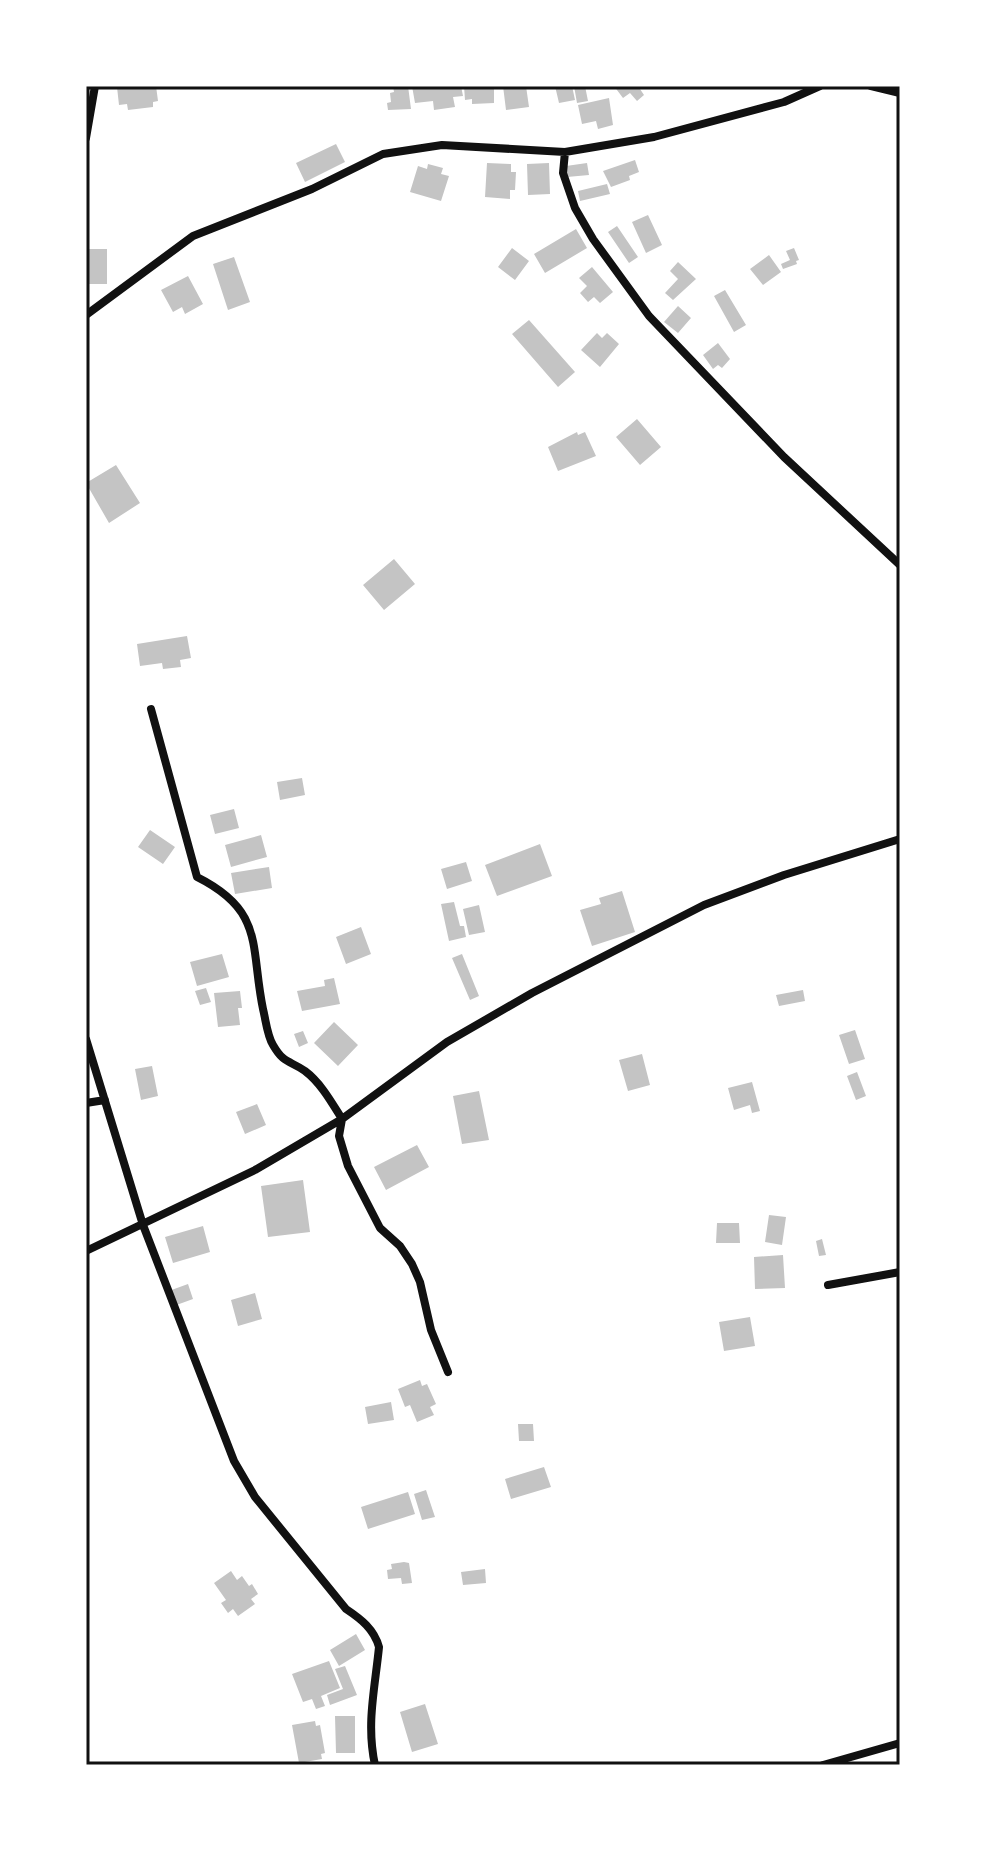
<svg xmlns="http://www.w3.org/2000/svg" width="986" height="1851" viewBox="0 0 986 1851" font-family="'PT Sans',sans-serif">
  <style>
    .building { fill: #c4c4c4 }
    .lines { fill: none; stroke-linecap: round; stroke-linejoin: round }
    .minor { stroke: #111; stroke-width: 8 }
    .neatline { fill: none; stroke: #111; stroke-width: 3 }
  </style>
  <rect width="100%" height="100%" fill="#fff"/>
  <path class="building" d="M156,86L158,101L153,102V107L128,110L127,104L119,105L117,87Z
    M393,86H408L411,109L388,110L387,103L391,102L390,93L394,92Z
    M412,86H461L463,96L453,97L455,107L434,110L433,101L415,103Z
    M464,86H494V103L472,104V99L465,100Z
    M503,86H526L529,107L506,110Z
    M555,86H572L575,100L559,103Z
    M574,86H585L588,101L577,103Z
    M614,86H638L644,95L637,101L630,93L623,98Z
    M609,98L613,125L598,129L596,121L582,124L578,105Z
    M336,144L345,162L305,182L296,163Z
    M635,160L639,172L629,176L630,180L611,187L603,171Z
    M487,163L511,164V172H516L515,190H510V199L485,197Z
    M549,163L550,194L528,195L527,164Z
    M587,163L589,175L567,177L566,166Z
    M428,164L443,168L441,174L449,176L441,201L410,192L418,166L427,169Z
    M607,184L610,194L580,201L578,191Z
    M648,215L662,245L646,253L632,222Z
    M617,226L638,257L629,263L608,232Z
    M576,229L587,248L545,273L534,254Z
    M512,248L529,261L515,280L498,267Z
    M794,248L799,260L796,261L797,264L783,269L781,264L790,260L786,251Z
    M86,249H107V284H86Z
    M769,255L781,272L763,285L750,269Z
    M234,257L250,302L228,310L213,264Z
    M678,262L696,279L673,300L665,293L678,279L670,271Z
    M592,267L613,292L600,303L594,297L588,302L580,293L587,286L579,278Z
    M188,276L203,304L185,314L182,307L173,312L161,290Z
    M725,290L746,325L734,332L714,296Z
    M678,306L691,318L678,333L664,322Z
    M529,320L575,372L558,387L512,334Z
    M597,333L602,338L607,333L619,344L600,367L581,350Z
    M718,343L730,359L722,368L718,365L713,369L703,355Z
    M637,419L661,447L640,465L616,437Z
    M577,432L578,435L585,432L596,456L558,471L548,447Z
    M116,465L140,503L109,523L86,483Z
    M394,559L415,584L384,610L363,585Z
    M187,636L191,658L180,660L181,667L163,669L162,663L140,666L137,644Z
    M302,778L305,795L280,800L277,782Z
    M234,809L239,828L215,834L210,815Z
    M150,830L175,847L163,864L138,847Z
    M261,835L267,857L231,867L225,845Z
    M540,844L552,876L497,896L485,865Z
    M466,862L472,881L447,889L441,869Z
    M269,867L272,888L235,894L231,873Z
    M622,891L635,932L592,946L580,910L601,904L599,898Z
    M454,902L460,926H464L466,937L449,941L441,904Z
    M479,905L485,932L469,935L463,909Z
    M361,927L371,954L346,964L336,937Z
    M222,954L229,977L197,986L190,962Z
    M462,954L479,996L470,1000L452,958Z
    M334,978L340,1004L302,1011L297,991L325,986L324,980Z
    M206,988L211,1002L200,1005L195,991Z
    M803,990L805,1001L779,1006L776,995Z
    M240,991L242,1008H238L240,1025L218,1027L214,993Z
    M334,1022L358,1045L338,1066L314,1043Z
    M855,1030L865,1059L849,1064L839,1035Z
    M303,1031L308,1043L299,1047L294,1034Z
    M642,1054L650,1085L628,1091L619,1060Z
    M152,1066L158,1096L141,1100L135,1069Z
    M857,1072L866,1096L856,1100L847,1076Z
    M752,1082L760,1111L752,1113L750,1105L734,1110L728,1088Z
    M479,1091L489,1140L462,1144L453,1096Z
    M257,1104L266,1125L245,1134L236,1112Z
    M417,1145L429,1167L386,1190L374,1167Z
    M303,1180L310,1232L268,1237L261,1186Z
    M769,1215L786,1217L782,1245L765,1242Z
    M717,1223H739L740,1243H716Z
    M203,1226L210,1252L173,1263L165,1237Z
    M822,1239L826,1255L819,1256L816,1241Z
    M783,1255L785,1288L755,1289L754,1257Z
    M188,1284L193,1299L171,1307L166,1292Z
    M255,1293L262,1319L238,1326L231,1300Z
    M750,1317L755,1346L724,1351L719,1322Z
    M420,1380L422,1386L427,1384L436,1404L430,1407L434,1415L417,1422L410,1405L405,1407L398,1389Z
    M391,1402L394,1420L368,1424L365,1407Z
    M518,1424H533L534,1441H519Z
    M544,1467L551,1487L511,1499L505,1479Z
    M426,1490L435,1517L422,1520L414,1494Z
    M408,1492L415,1514L368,1529L361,1507Z
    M404,1562L409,1563L412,1583L402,1584L401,1578L388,1579L387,1570L392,1569L391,1564Z
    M485,1569L486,1583L463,1585L461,1572Z
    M231,1571L237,1580L242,1576L249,1586L252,1584L258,1594L251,1599L255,1604L238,1616L233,1609L228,1613L221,1603L226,1600L214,1583Z
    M356,1634L365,1650L339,1666L330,1650Z
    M329,1661L340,1688L321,1696L325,1706L316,1709L312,1699L303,1702L292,1674Z
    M345,1666L357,1695L330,1705L327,1695L343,1689L335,1669Z
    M425,1704L438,1744L412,1752L400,1712Z
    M335,1716H355V1753H336Z
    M315,1721L316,1726L320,1725L325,1753L321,1754L322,1759L299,1763L292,1725Z"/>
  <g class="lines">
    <path class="minor" d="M871,86L900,93
      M86,138L95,86
      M565,152L563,173L575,208L593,239L649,316L784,457L900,565
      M86,315L193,236L312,189L383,154L442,145L565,152L654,137L784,102L820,86
      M151,709L197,877C265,911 250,946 263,1009C266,1021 267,1035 273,1045C284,1064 289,1060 305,1071C321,1083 332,1103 342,1119L339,1136L348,1166L380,1228L400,1246L412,1264L420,1282L431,1330L448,1372
      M86,1039L143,1225L234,1461L255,1497L346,1609C361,1619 374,1629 379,1647C375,1688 366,1724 375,1765
      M86,1103L105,1100
      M86,1251L255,1170L342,1119L447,1042L532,993L704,905L784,875L900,839
      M828,1285L900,1272
      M823,1765L900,1743"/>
  </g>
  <rect width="986" height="1851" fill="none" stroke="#ffffff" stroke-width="176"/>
  <rect x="88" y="88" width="810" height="1675" class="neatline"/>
</svg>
